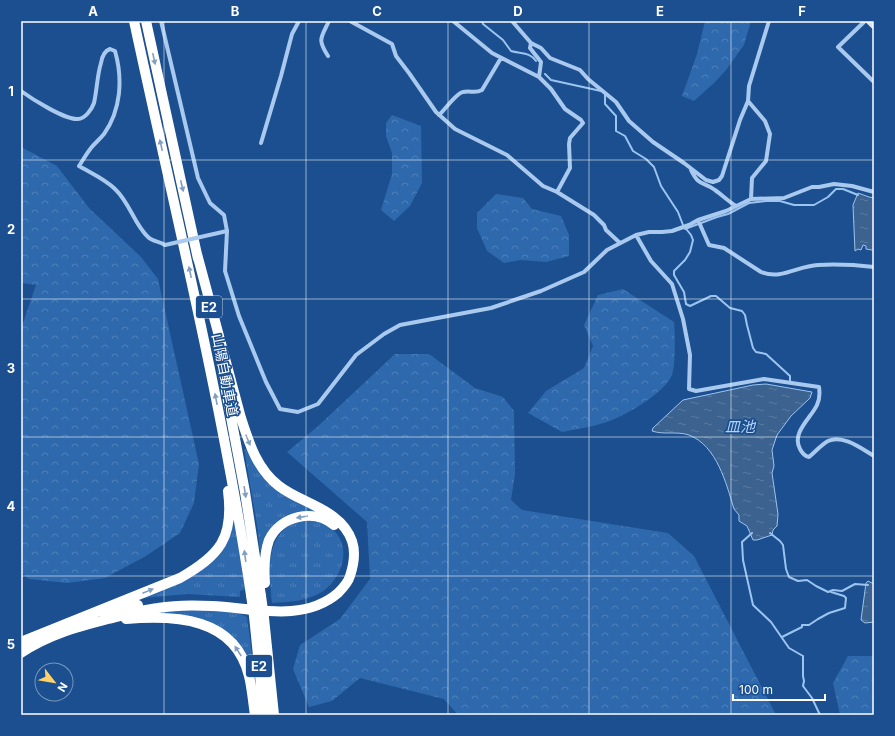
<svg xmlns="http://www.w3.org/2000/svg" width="895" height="736" viewBox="0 0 895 736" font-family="Inter,'Noto Sans JP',sans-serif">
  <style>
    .grass { fill: url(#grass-tufts) }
    .forest { fill: url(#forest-crowns) }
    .water { fill: url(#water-ripples); stroke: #9cc4f0 }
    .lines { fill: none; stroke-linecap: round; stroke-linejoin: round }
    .stream { stroke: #9cc4f0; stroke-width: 2 }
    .street { stroke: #a9c9ee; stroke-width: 4 }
    .secondary { stroke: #d6e6fa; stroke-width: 8 }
    .highway { stroke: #fff; stroke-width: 10 }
    .street-bridge { stroke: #a9c9ee; stroke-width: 4 }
    .highway-bridge { stroke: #fff; stroke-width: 10 }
    .oneway { fill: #829ec1 }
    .grid { fill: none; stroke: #fff; stroke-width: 1; stroke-opacity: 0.55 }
    .labels { text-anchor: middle; stroke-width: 3.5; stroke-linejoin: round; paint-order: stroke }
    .shield { fill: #1b4f8f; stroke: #bbcadd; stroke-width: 1 }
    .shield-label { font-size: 13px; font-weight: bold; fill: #fff }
    .street-label { font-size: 14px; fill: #fff; stroke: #1b4f8f }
    .water-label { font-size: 15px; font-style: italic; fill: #b5d3f5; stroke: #1b4f8f }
    .neatline { fill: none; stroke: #fff; stroke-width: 1.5 }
    .grid-label { font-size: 13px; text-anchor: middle; font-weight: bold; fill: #fff }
  </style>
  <defs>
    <pattern id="grass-tufts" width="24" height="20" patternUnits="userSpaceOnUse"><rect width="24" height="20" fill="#2e69ad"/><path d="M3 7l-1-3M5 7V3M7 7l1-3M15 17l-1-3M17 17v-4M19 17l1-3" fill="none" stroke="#4d80b9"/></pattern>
    <pattern id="forest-crowns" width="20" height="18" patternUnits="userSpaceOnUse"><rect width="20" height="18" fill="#2e69ad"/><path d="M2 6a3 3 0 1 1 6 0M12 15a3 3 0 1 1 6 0" fill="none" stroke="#4d80b9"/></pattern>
    <pattern id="water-ripples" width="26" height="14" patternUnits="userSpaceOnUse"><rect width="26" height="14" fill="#3c6290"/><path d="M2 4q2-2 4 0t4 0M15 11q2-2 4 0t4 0" fill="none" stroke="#597aa1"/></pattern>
  </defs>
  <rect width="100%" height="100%" fill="#1b4f8f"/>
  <path class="grass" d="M244,449H248L254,462L317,510L315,514H293L262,551H260L257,525Z
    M233,518H234L245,589L240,591V597L187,594L143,598L203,569Z
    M305,519C315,521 323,522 331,528C354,546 342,580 320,593C306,601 289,602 272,603C269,577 265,540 290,525C294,522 300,521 305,519Z
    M184,610C201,611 232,608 247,617L254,669H249L232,638L158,615L159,612Z"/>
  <path class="forest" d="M705,21H751L744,45L726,70L714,83L694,101L682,96L697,54Z
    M392,115L421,126L422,183L410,206L394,221L381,210L392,174V153L386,136V123Z
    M21,147L57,166L89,208L141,257L158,279L199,464L194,503L180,533L146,556L105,578L67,583L29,579L21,572V329L36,285L21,283Z
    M496,194L523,198L532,209L561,216L569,235V256L546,262L521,260L504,263L487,251L477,228V213Z
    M623,289L674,322C675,333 676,368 671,377C661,395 624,417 604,423C591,427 576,429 562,432L528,413L546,391L584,368L593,346L584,325L598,295Z
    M395,354H429L475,388L503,397L514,411L515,474L511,500L522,510L668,533L694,556L776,715H458L444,699L360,678L332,701L309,707L293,669L300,645L340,619L370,579L367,522L287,452L317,427Z
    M848,656H874V715H840L833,683Z"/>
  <path class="water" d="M858,193L869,197L874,198V249L872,250L866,249V246L863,245L861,250L858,249L855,251L853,205Z
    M766,384L812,392L810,398L791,416L777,435L772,450L774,466L772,473L778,514L777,526L773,530L772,535L757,540H753L747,526L739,521V515L734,509C726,483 717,446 689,435C677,431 664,435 652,431L653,428L683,400L753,385Z
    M868,581L874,584V622L865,623L861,620L866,583Z"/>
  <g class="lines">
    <path class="stream" d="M482,21L483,24L503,40L511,51C521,54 530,52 536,61
      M545,74L551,80L601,91
      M605,94V104L616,116V131L625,136L633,151L646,159L654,167L661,186L678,212L683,225L691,235L693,240L690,252L685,260L674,271V275L684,292L686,304L690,306L711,296H716L730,308L742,311L745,315L747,325L753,348L756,352L766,354L790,376V381
      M685,229L717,217L728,214L749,203L766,201H780L794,205H814L828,197L836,189H843L858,195
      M752,533L742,542L743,560L753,605L771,622L789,648L803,656V676L804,681L803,686L812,698L820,715
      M770,533L780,541L783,545L786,569L789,577L798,581L807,580L816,586L828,592L833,590L842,591L855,584L868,585
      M782,637L802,627V625H809L818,619L829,613L845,608L846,598L844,596L831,592"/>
    <path class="street" d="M161,21L198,178L210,203L224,215L227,231L225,271L239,316L266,382L280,409L298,412L318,404L356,355L384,334L400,325L491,308L541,291L584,272L607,250L636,235L649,232H662L672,231L689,225L698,220L726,211L751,199L784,198L812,187H819L834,184L852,186L874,192
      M350,21L392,44L396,56L409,73L436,112L455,129L507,155L543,186L557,192L594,215L604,225L606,230L620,243
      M453,21L492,53L539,77L541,62L530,48L531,43
      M512,21L531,43L541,48L550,58L580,70L588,79L616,102L629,121L653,142L684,163L706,180L713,182L719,180L722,176L740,120L748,101
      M865,21L838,47L874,82
      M328,56C317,39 321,38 329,21
      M539,77L551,89L565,109L581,120L583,123L570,138L569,144L570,168L557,192
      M21,91C32,99 65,120 78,119C85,119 92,109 94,103C97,90 97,76 101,63C102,57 104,51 110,49L115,51C123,79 121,110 104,134C100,139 95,143 91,148C87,153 83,160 79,166C91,173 105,179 115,189C130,203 134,224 148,237C153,242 159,241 165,245
      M439,115C445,110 456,93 463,92C470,90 475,94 482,90L501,58
      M261,143L281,76L292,34L299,21
      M691,170C699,187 703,181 715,190C722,195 728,201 736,206
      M751,199L752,178L766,161L770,134L765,121L748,101L749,86L769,21
      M698,220L709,245L724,248L761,272C782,280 797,266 818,265C837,264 856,265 874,267
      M636,235L651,261L672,284L683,319L690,355L689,389L696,391L764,379L819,387C820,394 820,399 817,405C811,418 791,433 800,449C802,453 804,456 809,457C815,452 821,445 828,441C843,434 862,449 874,456"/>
    <path class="secondary" d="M870,21L874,25"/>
    <path class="highway" d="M134,21C175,212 222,402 251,595
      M146,21L198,259
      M222,369L245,492L261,596
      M265,583C264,569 264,554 269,540C280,516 314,508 334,525
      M99,611L138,605
      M254,616L264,715
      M264,618L274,715
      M126,619C175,615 235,617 249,676C252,688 253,702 255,715
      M21,642L180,578C220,555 234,538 228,491
      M21,653C47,635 77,627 108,619C124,615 141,610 158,608C175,605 194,605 212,606C253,608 303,623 338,593C343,588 348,583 350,576C354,564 356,553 352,541C341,509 302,504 279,486C257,469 249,443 241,418L197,254"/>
    <path class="street-bridge" d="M165,245L227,231"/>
    <path class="highway-bridge" d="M251,595L254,616
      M261,596L264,618"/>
  </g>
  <defs><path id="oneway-solid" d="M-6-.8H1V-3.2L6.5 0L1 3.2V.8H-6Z"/></defs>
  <g class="oneway">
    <use href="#oneway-solid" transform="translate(154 59) rotate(78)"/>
    <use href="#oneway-solid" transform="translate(161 145) rotate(-103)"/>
    <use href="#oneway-solid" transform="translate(182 186) rotate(77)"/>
    <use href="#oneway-solid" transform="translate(190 272) rotate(-102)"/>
    <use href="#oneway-solid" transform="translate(216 399) rotate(-101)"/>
    <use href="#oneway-solid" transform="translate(248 440) rotate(68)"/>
    <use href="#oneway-solid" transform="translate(245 492) rotate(81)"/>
    <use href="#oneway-solid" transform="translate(302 517) rotate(171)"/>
    <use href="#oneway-solid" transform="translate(245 556) rotate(-98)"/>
    <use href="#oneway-solid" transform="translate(148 591) rotate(-22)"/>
    <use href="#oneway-solid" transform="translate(238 651) rotate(-123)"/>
  </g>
  <path class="grid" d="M164,21V715M306,21V715M448,21V715M589,21V715M731,21V715M21,160H874M21,299H874M21,437H874M21,576H874"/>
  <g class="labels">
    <g class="shield">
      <rect x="196" y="296" width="26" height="22" rx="3"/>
      <rect x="246" y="655" width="26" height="22" rx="3"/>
    </g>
    <g class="shield-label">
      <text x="209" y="312">E2</text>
      <text x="259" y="671">E2</text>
    </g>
    <g class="street-label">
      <text transform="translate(225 375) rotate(79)" y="5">山陽自動車道</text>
    </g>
    <g class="water-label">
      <text x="740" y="432">皿池</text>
    </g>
  </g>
  <rect width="895" height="736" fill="none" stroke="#1b4f8f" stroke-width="44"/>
  <g transform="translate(54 682) rotate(121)"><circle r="19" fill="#1b4f8f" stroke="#7695bc"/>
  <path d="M0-3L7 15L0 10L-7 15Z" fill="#ffd166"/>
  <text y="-6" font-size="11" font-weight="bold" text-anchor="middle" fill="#ffffff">N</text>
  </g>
  <path d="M733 694v6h92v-6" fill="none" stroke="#ffffff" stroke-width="2"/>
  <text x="739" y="694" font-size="12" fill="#ffffff" stroke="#1b4f8f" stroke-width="3" paint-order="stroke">100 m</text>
  <rect x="22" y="22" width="851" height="692" class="neatline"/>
  <g class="grid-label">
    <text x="93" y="16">A</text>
    <text x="235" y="16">B</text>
    <text x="377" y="16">C</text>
    <text x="518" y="16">D</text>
    <text x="660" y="16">E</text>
    <text x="802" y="16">F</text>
    <text x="11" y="96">1</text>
    <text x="11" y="234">2</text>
    <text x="11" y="373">3</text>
    <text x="11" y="511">4</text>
    <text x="11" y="649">5</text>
  </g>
</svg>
